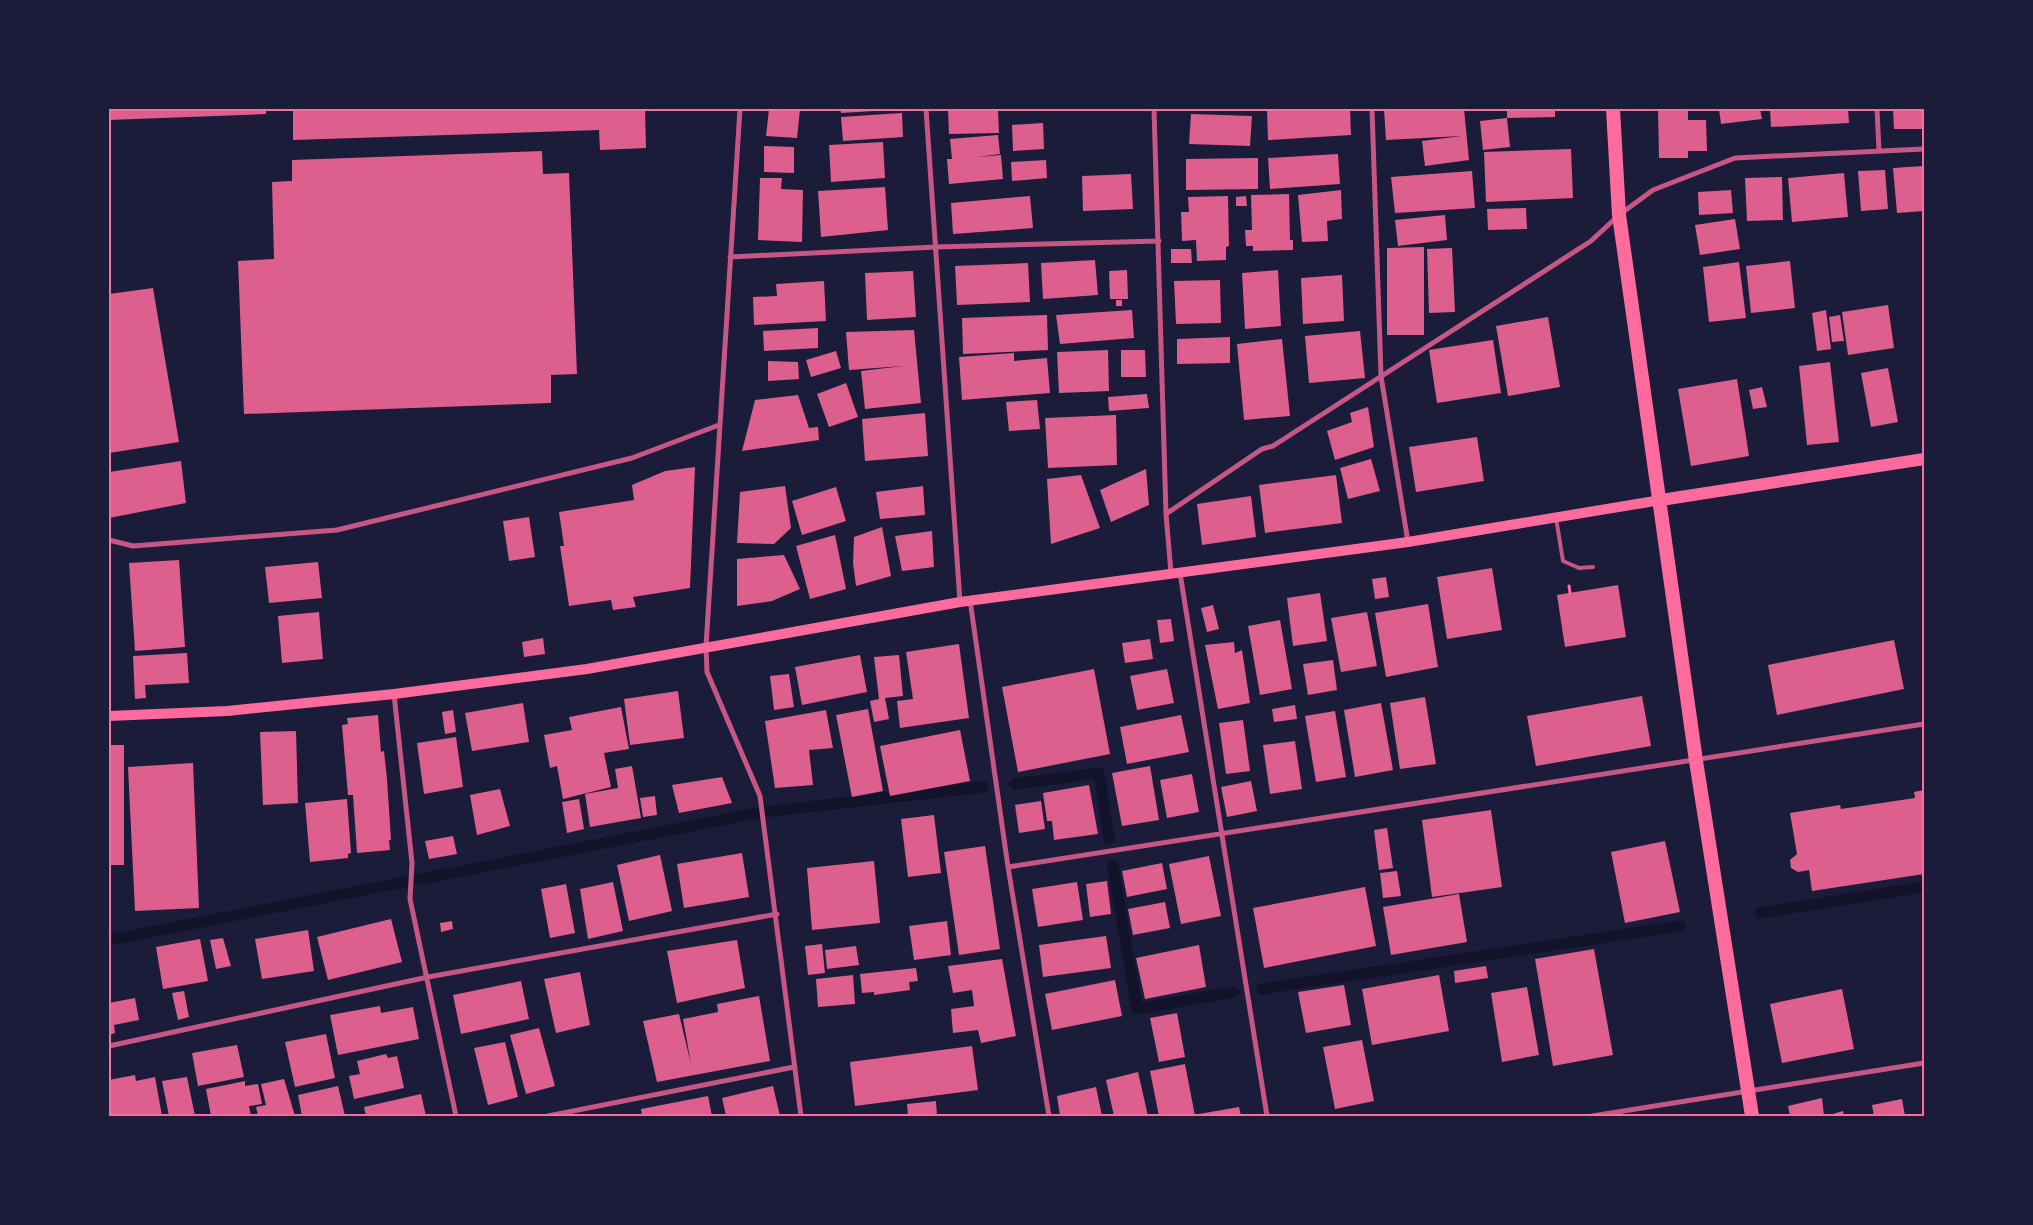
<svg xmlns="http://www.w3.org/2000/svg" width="2033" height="1225" viewBox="0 0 2033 1225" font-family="'Golos Text',sans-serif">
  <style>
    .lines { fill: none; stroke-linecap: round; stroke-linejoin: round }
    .stream { stroke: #12122b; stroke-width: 11 }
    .building { fill: #dd5f8e }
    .path { stroke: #ff6b9d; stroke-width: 3 }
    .service { stroke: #c65784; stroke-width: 4 }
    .minor { stroke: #c65784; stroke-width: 5 }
    .secondary { stroke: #ff6b9d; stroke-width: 10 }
    .primary { stroke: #ff6b9d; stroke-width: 12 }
    .trunk { stroke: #ff6b9d; stroke-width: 14 }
    .neatline { fill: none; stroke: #ff6b9d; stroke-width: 2 }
  </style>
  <rect width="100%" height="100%" fill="#1b1b3a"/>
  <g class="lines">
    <path class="stream" d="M1015,784L1099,773L1109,838
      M1113,866L1137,1009L1234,992
      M1760,913L1924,887
      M109,940L763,812L983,787
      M1262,989L1680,926"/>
  </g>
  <path class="building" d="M109,109H266V114L109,120Z
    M293,109H645L646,148L600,150L599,130L293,140Z
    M769,109H800L797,138L766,136Z
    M840,109H891V110L841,113Z
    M948,109H998L999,133L949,134Z
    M1290,109H1350L1351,135L1268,140L1267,110Z
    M1384,109H1464L1469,160L1425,166L1422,141L1461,136L1386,140Z
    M1507,109H1555V117L1507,118Z
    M1658,109H1688V120H1706L1707,151H1688V158H1659Z
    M1719,109H1760L1762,119L1721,124Z
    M1770,109H1848L1849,123L1771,127Z
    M1893,109H1924V129H1894Z
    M902,113L903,137L843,141L841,117Z
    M1191,114L1252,116L1250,146L1189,144Z
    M1507,118L1510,147L1483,150L1480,121Z
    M1043,123L1044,149L1013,151L1012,125Z
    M998,135L1000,154L977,157L1001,155L1003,179L949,184L947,159H952L950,139Z
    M883,142L885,178L831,182L829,145Z
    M764,146L794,147V173L764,172Z
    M1571,149L1573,198L1486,202L1484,152Z
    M542,151L543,174L569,173L577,374L551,375V403L244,414L238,261L274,259L272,182L292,181V160Z
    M1338,154L1340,184L1270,189L1268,158Z
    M1258,158V189L1186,190V159Z
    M1046,160L1047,178L1012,181L1011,162Z
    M1923,166L1924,211L1897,213L1893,168Z
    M1885,170L1888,209L1861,211L1858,171Z
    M1472,171L1475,208L1395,213L1391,177Z
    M1844,173L1848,217L1792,222L1788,178Z
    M1131,174L1133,209L1083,211L1082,176Z
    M1782,177L1783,220L1747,221L1745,178Z
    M760,178H782L781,189L803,190L802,242L758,240Z
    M885,187L888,230L821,237L818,191Z
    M1341,190L1342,219L1327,221L1328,241L1302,242L1298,195Z
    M1731,190L1733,213L1699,215L1698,192Z
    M1289,194L1290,240H1293V250L1253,251V246H1246L1245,230H1252L1251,195Z
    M1030,196L1033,228L953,234L951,203Z
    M1228,196L1229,246L1226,247V260L1197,261L1196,240L1182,241L1181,212H1189L1188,197Z
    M1246,196L1247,206H1236V197Z
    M1526,208L1527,229L1488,230L1487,209Z
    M1445,215L1447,240L1398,246L1395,220Z
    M1735,219L1740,249L1700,255L1695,225Z
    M1424,247V335H1387V248Z
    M1452,248L1455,312L1429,313L1427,249Z
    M1171,249H1191L1192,263H1171Z
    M1095,260L1098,295L1043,299L1041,263Z
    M1790,261L1795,308L1751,313L1746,266Z
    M1739,262L1746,318L1709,322L1703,267Z
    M1028,263L1030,302L957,305L955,266Z
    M1127,270L1128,299H1110L1109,271Z
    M1278,270L1281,326L1245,329L1242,273Z
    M913,271L916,317L867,320L865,273Z
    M1342,275L1344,321L1303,324L1301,278Z
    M1220,280L1221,323L1176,324L1174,281Z
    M824,281L826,321L754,325L753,297L777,296L776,284Z
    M153,288L179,442L109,453V294Z
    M1116,300H1122V306H1116Z
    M1888,305L1894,348L1848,355L1842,312Z
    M1132,310L1134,338L1060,344L1056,315Z
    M1826,310L1831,349L1817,351L1812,313Z
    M1047,315L1048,350L963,354L962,318Z
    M1840,315L1844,341L1832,342L1829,317Z
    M1548,317L1560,387L1508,396L1496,326Z
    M818,328V348L764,351L763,331Z
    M914,330L921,403L865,409L861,371L903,366L849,370L846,332Z
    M1360,331L1365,378L1309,383L1305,336Z
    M1230,337V363L1177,364V339Z
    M1282,339L1290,416L1244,420L1237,344Z
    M1493,340L1501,393L1437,403L1429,350Z
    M1108,350L1109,391L1059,393L1057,352Z
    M1121,350H1145L1146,377H1121Z
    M836,351L841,368L811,377L806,360Z
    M1014,353V361L1047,358L1050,393L962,400L959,357Z
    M768,361L798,362L799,379L768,381Z
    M1830,362L1839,442L1807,445L1799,366Z
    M1888,368L1898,422L1871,427L1861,373Z
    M1737,379L1749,456L1691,466L1678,389Z
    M846,383L858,417L829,427L817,394Z
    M1762,387L1767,407L1753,409L1749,390Z
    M1147,394L1149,408L1109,411L1108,397Z
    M798,395L809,428L818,427L819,440L742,451L755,400Z
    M1037,400L1040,429L1009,431L1006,402Z
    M1368,407L1374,447L1335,460L1327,431L1352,422L1350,413Z
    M925,413L928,456L865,461L862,419Z
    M1116,415L1117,465L1048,468L1045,418Z
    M1477,437L1484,481L1416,492L1409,447Z
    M1371,459L1380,491L1348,499L1340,468Z
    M181,461L186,503L109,518V472Z
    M695,467L690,588L633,597L636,607L613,610L611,600L569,606L560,546H564L559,512L634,500L632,485L665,471Z
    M1146,469L1149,505L1111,522L1100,490Z
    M1081,475L1100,528L1051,544L1047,479Z
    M1336,475L1342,523L1265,533L1259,485Z
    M785,486L791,528L774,544L737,543L740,492Z
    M923,486L925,515L880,519L876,492Z
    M836,487L846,521L802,535L792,501Z
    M1251,496L1256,537L1202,545L1197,504Z
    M529,517L535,557L509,561L503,521Z
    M882,527L891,576L856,586L853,563L854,537Z
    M932,531L934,567L902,571L895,536Z
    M835,535L846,589L810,599L796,546Z
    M784,555L800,589L772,601L737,606V559Z
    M179,560L185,647L135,651L129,563Z
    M318,562L322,598L269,603L265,567Z
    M1492,568L1502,630L1447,639L1437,577Z
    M1386,577L1389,597L1375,599L1372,579Z
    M1618,585L1626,637L1565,647L1557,595Z
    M1320,593L1327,641L1293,646L1287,598Z
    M1428,604L1438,667L1386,677L1375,613Z
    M1213,605L1219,629L1207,632L1201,608Z
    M319,612L323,659L282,663L278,616Z
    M1367,612L1377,666L1341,672L1331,618Z
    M1171,619L1174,641L1160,643L1157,620Z
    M1280,620L1292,689L1260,695L1248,626Z
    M543,638L545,654L524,657L522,642Z
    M1150,639L1153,659L1125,663L1122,643Z
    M1894,640L1904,689L1777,715L1768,665Z
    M1234,642L1235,653L1242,650L1250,703L1218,709L1205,645Z
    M959,644L969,718L900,728L897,701L913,699L906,652Z
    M187,653L189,683L145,685L146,698L135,699L133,656Z
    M860,655L867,692L802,705L795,667Z
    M899,655L903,696L885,698L889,719L874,722L870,701L879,699L874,657Z
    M1333,660L1337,690L1308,695L1303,664Z
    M1094,669L1110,754L1018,772L1002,687Z
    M1167,669L1174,703L1137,710L1130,676Z
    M789,674L794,707L774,710L770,676Z
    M678,691L684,738L630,745L624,699Z
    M1642,696L1651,746L1536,766L1527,716Z
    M1425,697L1436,764L1400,769L1390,703Z
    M523,703L529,742L472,751L465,713Z
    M1381,703L1393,770L1355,777L1344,710Z
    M1295,705L1297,719L1274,722L1272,709Z
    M621,707L629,749L604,753L611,787L563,799L557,766L550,768L544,735L572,730L569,717Z
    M868,709L883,791L852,797L836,715Z
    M453,710L456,732L445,734L442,712Z
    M826,710L833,748L809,750L813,785L775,788L765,721Z
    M1335,711L1346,777L1316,782L1305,716Z
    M378,715L381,752L384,751L387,779L391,840H389L390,850L357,853L353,795H348L342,725L348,724L347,718Z
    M1181,715L1189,752L1127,764L1120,727Z
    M1243,720L1250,771L1226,774L1219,723Z
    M960,730L970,781L890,796L880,746Z
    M296,731L298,803L263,805L260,732Z
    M456,737L463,787L424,794L417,743Z
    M1295,741L1302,789L1270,794L1263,745Z
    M109,745H124V865H109Z
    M193,763L199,908L135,911L128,767Z
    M632,766L641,818L590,827L585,794L618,788L615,769Z
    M1150,766L1159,820L1122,826L1112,773Z
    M1192,774L1199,812L1167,818L1160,780Z
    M722,777L732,803L679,813L672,785Z
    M1251,781L1257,811L1227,817L1221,787Z
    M1089,785L1098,834L1054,840L1052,821H1047L1043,793Z
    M500,789L510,826L477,835L470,795Z
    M1924,790V874L1812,891L1809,870L1798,872L1791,868L1790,860L1797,854L1790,813L1840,805L1841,809L1915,798L1914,792Z
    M655,796L657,815L643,817L640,798Z
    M347,799L351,853L348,854V858L310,862L305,803Z
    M579,799L584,829L567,833L562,802Z
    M1041,801L1045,829L1019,833L1015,805Z
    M1491,810L1502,887L1432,897L1422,820Z
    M934,815L941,873L908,877L901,819Z
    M1387,828L1393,868L1379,870L1374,830Z
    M453,836L457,854L429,859L425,841Z
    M1665,841L1680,912L1625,923L1611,852Z
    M985,846L1000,949L959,955L944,852Z
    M742,853L749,897L684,908L677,864Z
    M660,855L672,911L629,921L617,865Z
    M1209,856L1221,916L1181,924L1169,864Z
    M874,861L880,923L812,930L807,868Z
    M1162,863L1167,889L1127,897L1122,871Z
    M1397,871L1401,896L1383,898L1380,873Z
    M1107,881L1111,914L1090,917L1086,884Z
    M613,882L623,931L588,939L580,889Z
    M1077,882L1083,920L1038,927L1032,889Z
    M566,884L575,933L550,938L541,889Z
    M1365,887L1376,946L1264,968L1253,908Z
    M1459,894L1467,942L1391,955L1383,907Z
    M1165,902L1170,928L1133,935L1128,909Z
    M391,919L402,962L328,980L317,937Z
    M452,921L453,929L441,932L440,923Z
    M947,921L951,955L914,960L909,926Z
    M308,930L314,971L262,979L255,939Z
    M1106,936L1111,968L1043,977L1039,945Z
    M223,938L231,966L216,969L210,940Z
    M200,939L208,981L163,989L156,947Z
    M737,940L745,988L677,1003L667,951Z
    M822,944L825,973L808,975L805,946Z
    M1199,945L1206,987L1145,999L1136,958Z
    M856,946L859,965L827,969L825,950Z
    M1594,949L1613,1055L1553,1066L1535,959Z
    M1002,959L1016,1036L981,1043L978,1030L953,1033L951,1009L974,1006L972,990L953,993L948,966Z
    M1486,966L1488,978L1455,983L1454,971Z
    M916,968L918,981L909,982L910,990L874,995V992L862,993L860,974Z
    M580,972L590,1025L556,1033L544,979Z
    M853,975L855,1004L818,1007L816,979Z
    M1439,975L1449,1031L1372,1045L1362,989Z
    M1115,980L1122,1016L1052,1030L1045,994Z
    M521,981L529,1019L461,1034L453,995Z
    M1344,985L1351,1025L1306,1033L1298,992Z
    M1527,987L1539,1055L1502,1062L1491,993Z
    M1842,989L1854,1049L1782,1063L1770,1004Z
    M184,991L189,1017L178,1020L172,993Z
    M759,996L770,1061L657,1082L643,1021L679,1014L691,1064L683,1019L718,1012L717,1004Z
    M135,998L139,1020L114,1025L115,1033L109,1035V1003Z
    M380,1006L381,1013L413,1007L419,1039L338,1055L330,1015Z
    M1177,1013L1185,1057L1159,1062L1150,1018Z
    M539,1028L555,1086L526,1094L510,1035Z
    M326,1034L335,1078L295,1087L285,1042Z
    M1362,1040L1374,1101L1335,1109L1323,1047Z
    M505,1042L518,1097L488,1105L474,1048Z
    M237,1045L244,1077L198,1086L192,1053Z
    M972,1046L978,1090L855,1106L850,1062Z
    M386,1054L388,1058L397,1056L404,1088L354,1099L349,1076L360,1074L357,1061Z
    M1185,1064L1195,1116H1159L1150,1071Z
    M1138,1072L1148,1116H1114L1106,1080Z
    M135,1075L136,1081L155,1077L162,1116H109V1080Z
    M187,1077L195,1116H169L162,1081Z
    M284,1079L295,1116H258L256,1107L266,1105L261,1084Z
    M245,1081V1086L258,1084L262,1104L249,1106L251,1116H211L206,1089Z
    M338,1086L345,1116H302L298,1095Z
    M773,1086L780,1116H726L722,1098Z
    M1096,1087L1102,1116H1060L1057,1096Z
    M421,1094L426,1116H366L364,1107Z
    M708,1096L712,1116H642L641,1109Z
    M1822,1098L1824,1116H1790L1788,1106Z
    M1902,1099L1905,1116H1874L1872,1105Z
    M936,1101L937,1116H908L907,1104Z
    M1239,1107L1241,1116H1199V1114Z
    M1843,1111L1844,1116H1826Z"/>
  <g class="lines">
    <path class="path" d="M1569,586L1570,593"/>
    <path class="service" d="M1556,518L1563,561L1579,568L1593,567"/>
    <path class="minor" d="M740,109L706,646L707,672L760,796L801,1116
      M926,109L960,602
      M1154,109L1166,514L1171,573
      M1372,109L1381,376L1408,542
      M1877,109L1879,151
      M730,257L936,247L1159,241
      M1166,514L1262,449L1273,446L1591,241L1619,215L1653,190L1735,158L1924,149
      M109,540L133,546L337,530L632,458L719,425
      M1180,573L1267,1116
      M970,600L1008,867L1049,1116
      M394,694L412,863L410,899L456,1116
      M1008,867L1924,724
      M109,1046L428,977L777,914
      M548,1116L794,1067
      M1592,1116L1924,1063"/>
    <path class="secondary" d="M109,716L227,711L394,694L587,669L960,602L1408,542L1661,500"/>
    <path class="primary" d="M1661,500L1924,459"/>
    <path class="trunk" d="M1613,109L1619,215L1696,761L1752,1116"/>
  </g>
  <rect width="2033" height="1225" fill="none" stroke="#1b1b3a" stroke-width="220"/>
  <rect x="110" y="110" width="1813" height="1005" class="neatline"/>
</svg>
